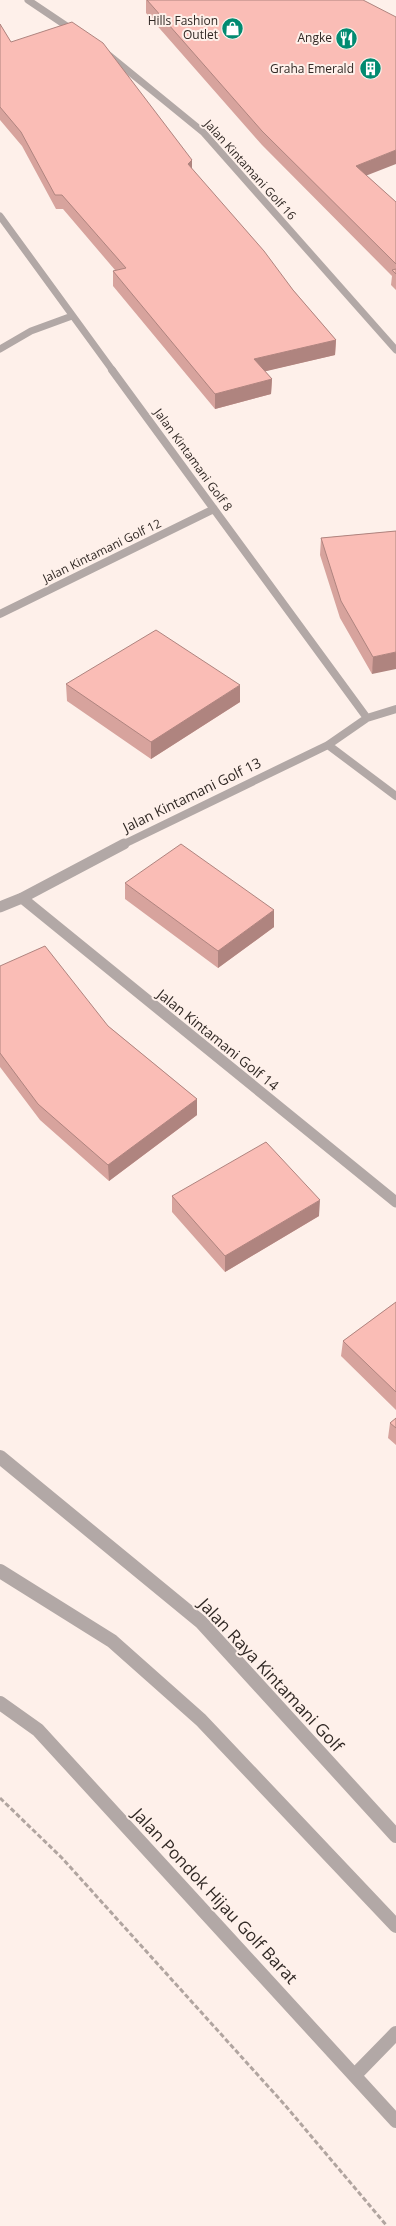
<svg xmlns="http://www.w3.org/2000/svg" width="396" height="2226" viewBox="0 0 396 2226" font-family="'Open Sans',sans-serif">
  <style>
    .lines { fill: none; stroke-linecap: round; stroke-linejoin: round }
    .path { stroke: #b1a5a0; stroke-width: 3; stroke-dasharray: 5 2.5; stroke-linecap: butt }
    .minor-far3 { stroke: #b2a8a6; stroke-width: 7 }
    .minor-far2 { stroke: #b2a8a6; stroke-width: 8 }
    .minor-far1 { stroke: #b2a8a6; stroke-width: 11 }
    .minor { stroke: #b2a8a6; stroke-width: 14 }
    .tertiary { stroke: #b2a8a6; stroke-width: 14 }
    .wall { fill: #d7a39d }
    .shaded-wall { fill: #af847f }
    .building { fill: #fabdb6; stroke: #af847f }
    .labels { text-anchor: middle; stroke-width: 4; stroke-linejoin: round; paint-order: stroke }
    .far-poi-label { font-size: 12px; fill: #312925; stroke: #fef0ea; text-anchor: end }
    .far-street-label { font-size: 12px; fill: #312925; stroke: #fef0ea }
    .street-label { font-size: 14px; fill: #312925; stroke: #fef0ea }
    .near-street-label { font-size: 17px; fill: #312925; stroke: #fef0ea }
  </style>
  <rect width="100%" height="100%" fill="#fef0ea"/>
  <g class="lines">
    <path class="path" d="M0,1798L62,1858L284,2104L387,2226"/>
    <path class="minor-far3" d="M28,0L77,33
      M105,52L203,132L396,350
      M0,216L113,371
      M0,349L31,331L72,316"/>
    <path class="minor-far2" d="M112,370L367,718
      M0,614L214,509
      M328,745L396,796
      M122,845L328,745L367,718L396,709"/>
    <path class="minor-far1" d="M22,898L396,1202
      M0,907L22,898L124,844"/>
    <path class="minor" d="M0,1457L201,1622L396,1836"/>
    <path class="tertiary" d="M0,1571L112,1641L201,1720L396,1926
      M0,1703L38,1730L396,2121
      M355,2075L396,2033"/>
  </g>
  <path class="wall" d="M146,0H363L367,176L396,202V290L391,285L392,276L262,145L146,13Z
    M0,24L11,42L192,160V169L293,290L336,340L335,355L265,371L272,379L271,394L215,409L113,286V271L115,270L63,209H56L22,146L0,120Z
    M396,531L372,674L340,618L320,555L321,538Z
    M66,684L240,702L151,759L67,701Z
    M125,883L274,910V927L218,968L125,899Z
    M0,966L108,1026L197,1099V1115L109,1181L40,1120L0,1067Z
    M172,1196L319,1216L225,1272L172,1212Z
    M396,1302V1410L341,1356L343,1341Z
    M396,1418V1445L388,1438L390,1423Z"/>
  <path class="shaded-wall" d="M396,150V164L355,180L356,166Z
    M192,160V174L188,164Z
    M336,340L335,355L254,374V359Z
    M272,379L271,394L215,409V394Z
    M396,652V669L372,674L373,657Z
    M240,685V702L151,759V742Z
    M274,910V927L218,968V951Z
    M197,1099V1115L109,1181L108,1165Z
    M320,1200L319,1216L225,1272V1256Z"/>
  <path class="building" d="M147,0H363L396,17V150L356,166L396,202V264L262,131Z
    M72,22L103,43L192,160L188,164L264,251L293,290L336,340L254,359L272,379L215,394L113,271L126,268L62,195H55L21,132L0,107V24L11,42Z
    M396,269V274L392,270Z
    M396,531V652L373,657L341,601L321,538Z
    M156,630L240,685L151,742L66,684Z
    M181,844L274,910L218,951L125,883Z
    M45,946L108,1026L197,1099L108,1165L38,1104L0,1053V966Z
    M266,1142L320,1200L225,1256L172,1196Z
    M396,1302V1392L343,1341Z
    M396,1418V1428L390,1423Z"/>
  <defs>
    <symbol id="shop-disc" viewBox="-11 -11 22 22"><circle r="9.5" fill="#018b71" stroke="#fef0ea"/><path d="M-5-2.5h2.3a2.7 3.5 0 0 1 5.4 0H5L5.5 6h-11ZM-1.5-2.5h3a1.5 2.3 0 0 0-3 0Z" fill="#fff"/></symbol>
    <symbol id="restaurant-disc" viewBox="-11 -11 22 22"><circle r="9.5" fill="#018b71" stroke="#fef0ea"/><path d="M-5-6h1v4h1v-4h1v4h1v-4h1v5L-1.5 .5V6h-2V.5L-5-1ZM5-6V6H3V1.5H1.5Q1.5-4 5-6Z" fill="#fff"/></symbol>
    <symbol id="building-disc" viewBox="-11 -11 22 22"><circle r="9.5" fill="#018b71" stroke="#fef0ea"/><path d="M-4-6H4V6H1V3H-1V6H-4ZM-2.5-4.3h1.7v1.8h-1.7ZM.8-4.3h1.7v1.8H.8ZM-2.5-1h1.7V.8h-1.7ZM.8-1h1.7V.8H.8Z" fill="#fff"/></symbol>
  </defs>
  <g fill-rule="evenodd">
    <use href="#shop-disc" x="220" y="16" width="25" height="25"/>
    <use href="#restaurant-disc" x="334" y="26" width="25" height="25"/>
    <use href="#building-disc" x="358" y="56" width="25" height="25"/>
  </g>
  <g class="labels">
    <g class="far-poi-label">
      <text x="218" y="25">Hills Fashion<tspan x="218" dy="14">Outlet</tspan></text>
      <text x="332" y="42">Angke</text>
      <text x="354" y="73">Graha Emerald</text>
    </g>
    <g class="far-street-label">
      <text transform="translate(250 170) rotate(48)" y="4">Jalan Kintamani Golf 16</text>
      <text transform="translate(193 460) rotate(54)" y="4">Jalan Kintamani Golf 8</text>
      <text transform="translate(102 551) rotate(-26)" y="4">Jalan Kintamani Golf 12</text>
    </g>
    <g class="street-label">
      <text transform="translate(192 795) rotate(-26)" y="5">Jalan Kintamani Golf 13</text>
      <text transform="translate(218 1040) rotate(39)" y="5">Jalan Kintamani Golf 14</text>
    </g>
    <g class="near-street-label">
      <text transform="translate(271 1675) rotate(47)" y="6">Jalan Raya Kintamani Golf</text>
      <text transform="translate(215 1896) rotate(47)" y="6">Jalan Pondok Hijau Golf Barat</text>
    </g>
  </g>
</svg>
